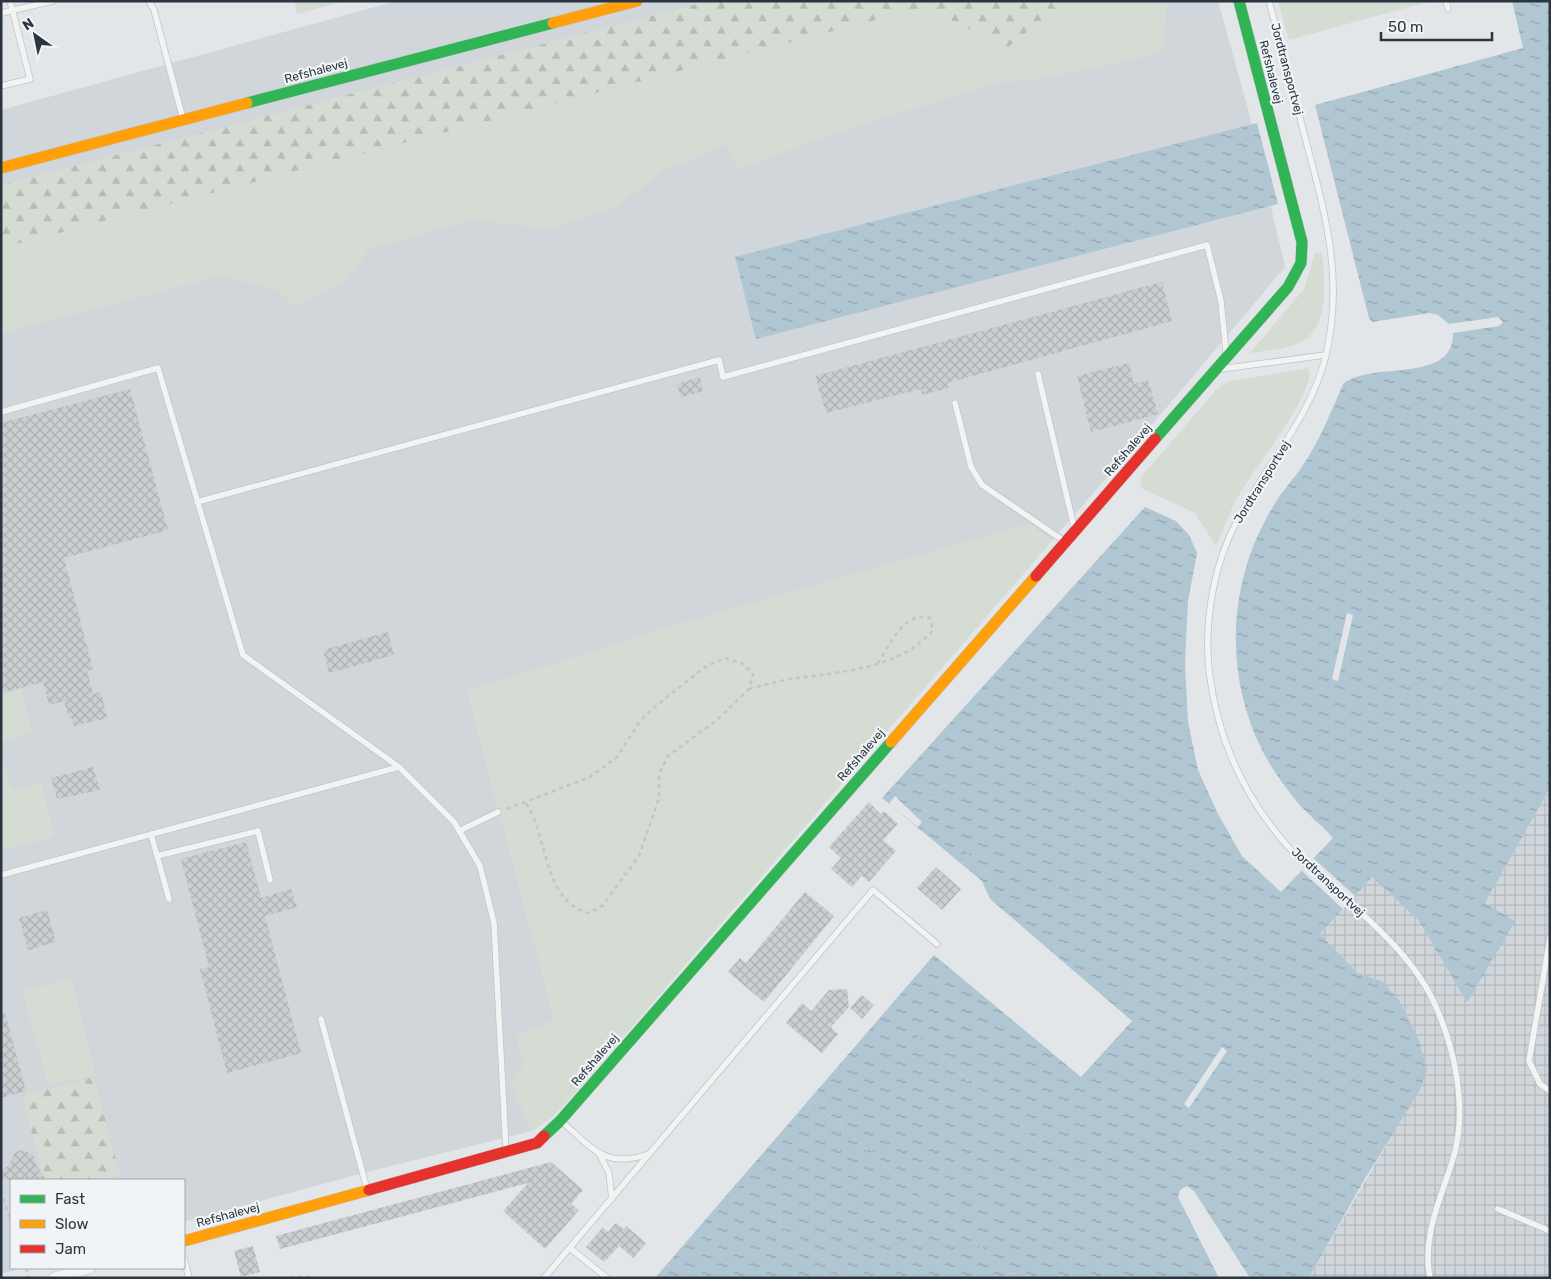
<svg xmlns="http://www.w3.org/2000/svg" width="1551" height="1279" viewBox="0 0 1551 1279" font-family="Rubik,sans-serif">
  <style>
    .built { fill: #d1d6db }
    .industrial { fill: url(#industrial-grid) }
    .green { fill: #d5dcd3 }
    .forest { fill: url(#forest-firs) }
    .water { fill: url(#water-ripples) }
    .pier { fill: #e3e6e8 }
    .building { fill: url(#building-cross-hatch) }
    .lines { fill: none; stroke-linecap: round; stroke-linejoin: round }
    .lane-casing { stroke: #c1c4c6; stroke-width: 7 }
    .street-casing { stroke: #c1c4c6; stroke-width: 12 }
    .fast-casing { stroke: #c1c4c6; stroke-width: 12 }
    .slow-casing { stroke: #c1c4c6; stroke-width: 12 }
    .jam-casing { stroke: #c1c4c6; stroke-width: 12 }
    .path { stroke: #c1c6c8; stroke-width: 2.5; stroke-dasharray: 4 4; stroke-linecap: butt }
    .lane { stroke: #f2f4f4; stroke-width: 5.5 }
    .street { stroke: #f2f4f4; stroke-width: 11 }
    .fast { stroke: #30b455; stroke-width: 11 }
    .slow { stroke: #ff9f0a; stroke-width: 11 }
    .jam { stroke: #e5322d; stroke-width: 11 }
    .labels { text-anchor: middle; stroke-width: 4.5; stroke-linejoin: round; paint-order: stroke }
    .street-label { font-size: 12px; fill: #293641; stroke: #f0f4f7 }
  </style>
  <defs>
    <pattern id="industrial-grid" width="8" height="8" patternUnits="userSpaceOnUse" patternTransform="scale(1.25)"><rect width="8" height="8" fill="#d1d6db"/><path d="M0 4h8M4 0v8" fill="none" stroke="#b3b8bd"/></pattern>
    <pattern id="forest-firs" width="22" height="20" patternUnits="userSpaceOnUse" patternTransform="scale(1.25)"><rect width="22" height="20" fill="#d5dcd3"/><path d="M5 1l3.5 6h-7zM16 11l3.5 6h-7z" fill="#b7bdb6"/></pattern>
    <pattern id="water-ripples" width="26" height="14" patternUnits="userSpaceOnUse" patternTransform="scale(1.25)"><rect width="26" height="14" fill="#b1c6d3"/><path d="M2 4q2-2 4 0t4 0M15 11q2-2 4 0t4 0" fill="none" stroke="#90a2ad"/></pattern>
    <pattern id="building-cross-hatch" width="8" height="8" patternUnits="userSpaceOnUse" patternTransform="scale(1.25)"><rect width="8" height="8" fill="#cbced0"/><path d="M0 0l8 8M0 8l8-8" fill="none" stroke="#aeb2b4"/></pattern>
  </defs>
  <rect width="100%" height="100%" fill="#e3e6e8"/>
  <path class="built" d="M396,1H1218L1249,113L1285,267L1129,452L552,1117L532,1131L363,1173L184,1222V1180H11V1268H23L1,1274V110Z"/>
  <path class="industrial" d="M1550,788V1278H1309L1409,1106L1382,981L1358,973L1320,934L1372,877L1419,921L1466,1001L1485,903Z"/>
  <path class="green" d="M294,1H345L297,14Z
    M1065,1H1167L1163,50L1136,59L1035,80L999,82L858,126L737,169L727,144L664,171L617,206L548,229L472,220L369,249L347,280L294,306L276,289L221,276L1,333L2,247L925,7L1007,48Z
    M1278,1H1431L1289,40Z
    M1322,252C1324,279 1331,324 1303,341C1288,349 1267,351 1250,353L1304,289L1315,253Z
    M1308,368C1320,387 1253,470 1242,490C1231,507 1224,528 1216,546L1195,513L1141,488V477L1216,390L1227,382Z
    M1029,524L1052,540L575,1093L552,1117L532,1131L511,1085L524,1064L516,1036L554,1020L467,691L665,628Z
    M21,689L32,733L1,741V694Z
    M1,763H4L12,791L41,783L55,837L1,851Z
    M71,978L96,1075L48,1085L23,991Z"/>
  <path class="forest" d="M709,1H1065L1007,48L925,7L1,248V185Z
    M94,1077L120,1175L100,1180H44L22,1096Z"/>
  <path class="water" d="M1512,1H1550V788L1485,903L1515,921L1469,1000L1466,1001L1419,921L1372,877L1320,934L1358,973L1382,981L1399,1000L1419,1041L1427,1070L1420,1090L1363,1182L1309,1278H1250L1194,1191L1187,1186L1180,1190L1178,1197L1219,1278H655L934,955L1081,1077L1132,1021L990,899L982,881L882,798L1145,507L1176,521L1189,535L1197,553L1188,601L1185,664L1188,722L1198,770L1218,814L1242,856L1281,892L1333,838C1323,826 1309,816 1298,803C1286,788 1271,768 1262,750C1223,672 1228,579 1274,505C1282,491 1294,479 1303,465C1320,440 1331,412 1343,384C1371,360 1454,385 1453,333L1499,326L1503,322L1498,317L1449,324L1438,315L1430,313L1372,322L1369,318L1315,105L1523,48Z
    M1257,123L1278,204L756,339L735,257Z"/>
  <path class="pier" d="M1347,613L1353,615L1338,681L1332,679Z
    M895,796L922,822L918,827L889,804Z
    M1313,858L1355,896L1343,909L1302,871Z
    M1222,1047L1227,1051L1189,1108L1184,1104Z"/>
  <path class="building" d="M1162,282L1172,321L947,383L949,388L922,395L921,389L826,413L815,376Z
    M1129,363L1134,384L1148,380L1158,414L1091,432L1077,376Z
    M700,377L703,391L681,397L677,384Z
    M130,389L168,530L64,558L93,669L87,671L93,694L101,692L107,718L74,726L72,718L69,719L64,701L49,705L43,682L1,693V423Z
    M388,632L394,655L329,673L323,650Z
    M93,767L100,790L57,799L51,778Z
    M869,802L881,814L884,811L898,824L883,840L896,851L869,882L862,876L852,887L831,869L841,858L829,847Z
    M246,842L261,898L291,889L297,907L265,916L301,1053L227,1073L200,969L209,967L181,859Z
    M936,867L961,889L942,910L917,888Z
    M805,892L834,916L764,1002L728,972L740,958L746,963Z
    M47,910L56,942L28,950L19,918Z
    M847,989L849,1007L831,1027L838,1034L822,1053L786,1023L802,1003L811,1011L829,990Z
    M862,995L874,1005L862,1019L850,1008Z
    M5,1013L26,1091L1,1098V1014Z
    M23,1150L33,1155L36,1165L46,1180H1V1171L9,1165L15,1152Z
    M551,1162L583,1190L571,1204L579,1210L545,1249L503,1211L528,1183L280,1249L276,1236Z
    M616,1223L624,1229L626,1226L646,1243L633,1258L619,1246L604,1262L586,1247L603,1227L608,1232Z
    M253,1246L260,1272L241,1277L234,1251Z"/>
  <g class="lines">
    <defs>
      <path id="lane" d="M149,1L154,10L183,119
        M1269,1C1281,47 1293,92 1305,137C1325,213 1345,280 1325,359C1309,419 1266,465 1238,519C1214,562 1204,620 1209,669C1217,739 1244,799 1292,851C1312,871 1334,888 1355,907C1384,934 1414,962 1432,998C1455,1046 1469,1111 1452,1162C1440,1201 1422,1236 1430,1278
        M1446,1L1448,9
        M1,13L53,1
        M1,86L30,79L10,1
        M1221,369L1325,355
        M1038,374L1074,527
        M955,403L971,467L982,485L1064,541
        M1,412L158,368L243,655L399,767L454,822L480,866L494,923L506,1150
        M197,502L719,360L723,377L1207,245L1221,301L1226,352
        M459,831L498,812
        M151,834L169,899
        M157,856L258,831L270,880
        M1,875L399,767
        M1550,938L1529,1061L1540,1084L1550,1091
        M321,1019L367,1189
        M562,1122C594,1149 604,1169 649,1154
        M599,1153L609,1173L612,1199
        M1498,1209L1550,1231
        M570,1248L607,1278
        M184,1258L189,1278
        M544,1278L873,890L937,944"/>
      <path id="street" d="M54,1278L89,1268"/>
      <path id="fast" d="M247,103L553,23
        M1155,439L1288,287L1301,263L1302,242L1239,1
        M544,1136L560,1121L891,742"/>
      <path id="slow" d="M553,23L637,1
        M1,168L247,103
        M891,742L1036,576
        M184,1241L369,1190"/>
      <path id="jam" d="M1036,576L1155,439
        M369,1190L537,1143L544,1136"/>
    </defs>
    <use href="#lane" class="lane-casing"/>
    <use href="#street" class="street-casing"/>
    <use href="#fast" class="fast-casing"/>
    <use href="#slow" class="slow-casing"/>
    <use href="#jam" class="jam-casing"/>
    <path class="path" d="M749,689C770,683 791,678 813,676C856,670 903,665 933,630L930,618C904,610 890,646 877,664
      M507,809L590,777L617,757L640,721L657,705L705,667L725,658L744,664L753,674L749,689L717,720L668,756L659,773V798L639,856L602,906L588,913C541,899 549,835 525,802
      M924,809L928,813L927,822L963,851
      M917,818L948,780
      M966,854L989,875
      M962,864L969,857
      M1462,916L1507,945
      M887,1011L1081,1178
      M810,1100L1016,1278
      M736,1184L843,1278
      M1,1191L11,1222
      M667,1264L683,1278
      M26,1268L29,1278
      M274,1278L312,1277"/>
    <use href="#lane" class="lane"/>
    <use href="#street" class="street"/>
    <use href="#fast" class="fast"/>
    <use href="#slow" class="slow"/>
    <use href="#jam" class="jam"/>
  </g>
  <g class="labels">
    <g class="street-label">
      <text transform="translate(1287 69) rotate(75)" y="4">Jordtransportvej</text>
      <text transform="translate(316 71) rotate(-15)" y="4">Refshalevej</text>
      <text transform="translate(1271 72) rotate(76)" y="4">Refshalevej</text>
      <text transform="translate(1128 450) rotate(-49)" y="4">Refshalevej</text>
      <text transform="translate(1262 482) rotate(-58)" y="4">Jordtransportvej</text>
      <text transform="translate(861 755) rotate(-49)" y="4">Refshalevej</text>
      <text transform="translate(1328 882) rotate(43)" y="4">Jordtransportvej</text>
      <text transform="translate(595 1060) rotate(-49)" y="4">Refshalevej</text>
      <text transform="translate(228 1215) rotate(-15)" y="4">Refshalevej</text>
    </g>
  </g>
  <rect width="1551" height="1279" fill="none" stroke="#293641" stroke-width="5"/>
  <rect x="10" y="1179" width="175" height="90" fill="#f0f4f7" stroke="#a0a8ae"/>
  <rect x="20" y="1195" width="25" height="8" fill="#30b455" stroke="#a0a8ae"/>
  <text x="55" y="1204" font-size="15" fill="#293641">Fast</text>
  <rect x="20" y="1220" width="25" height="8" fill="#ff9f0a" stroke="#a0a8ae"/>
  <text x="55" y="1229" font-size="15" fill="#293641">Slow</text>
  <rect x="20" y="1245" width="25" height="8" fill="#e5322d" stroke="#a0a8ae"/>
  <text x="55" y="1254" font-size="15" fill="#293641">Jam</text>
  <g transform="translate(35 35) rotate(327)" stroke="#f0f4f7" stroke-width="4" paint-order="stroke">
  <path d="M0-4L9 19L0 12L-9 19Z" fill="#293641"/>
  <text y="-8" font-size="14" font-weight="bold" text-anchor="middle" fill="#293641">N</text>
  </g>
  <path d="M1381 32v8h111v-8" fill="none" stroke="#293641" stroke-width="2.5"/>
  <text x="1388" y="32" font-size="15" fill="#293641" stroke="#f0f4f7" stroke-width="4" paint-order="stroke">50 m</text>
</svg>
